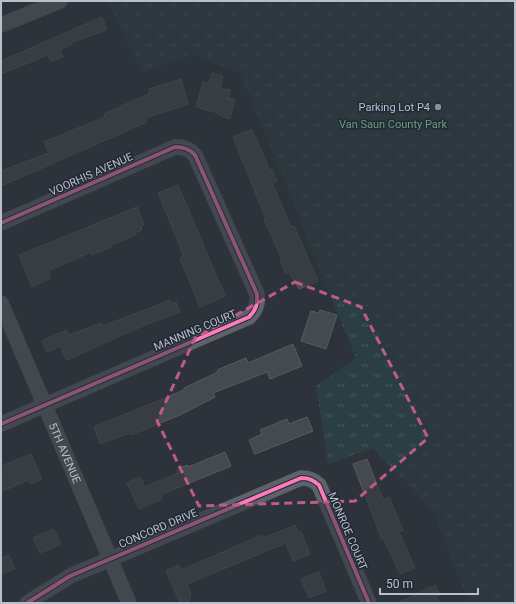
<svg xmlns="http://www.w3.org/2000/svg" width="516" height="604" viewBox="0 0 516 604" font-family="Roboto,sans-serif">
  <style>
    .park { fill: url(#park-tufts) }
    .building { fill: #454950; stroke: #565b63 }
    .lines { fill: none; stroke-linecap: round; stroke-linejoin: round }
    .minor-casing { stroke: #4c4f56; stroke-width: 16 }
    .minor { stroke: #5e6269; stroke-width: 15 }
    .cycleway-casing { stroke: #212936; stroke-width: 6 }
    .cycleway { stroke: #fd7abc; stroke-width: 4 }
    .marked { fill: none; stroke: #be5b88; stroke-width: 3; stroke-dasharray: 8 5; stroke-linejoin: round }
    .poi-dot { fill: #888e99; stroke: #212936; stroke-width: 1.5 }
    .labels { text-anchor: middle; stroke-width: 3; stroke-linejoin: round; paint-order: stroke }
    .poi-label { font-size: 11px; fill: #b9bfcb; stroke: #212936; text-anchor: end }
    .park-label { font-size: 11px; fill: #729a7d; stroke: #212936 }
    .street-label { font-size: 11px; fill: #b9bfcb; stroke: #212936 }
  </style>
  <defs>
    <pattern id="park-tufts" width="24" height="20" patternUnits="userSpaceOnUse"><rect width="24" height="20" fill="#2b3e42"/><path d="M3 7l-1-3M5 7V3M7 7l1-3M15 17l-1-3M17 17v-4M19 17l1-3" fill="none" stroke="#48585c"/></pattern>
  </defs>
  <rect width="100%" height="100%" fill="#2e333b"/>
  <path class="park" d="M107,1H515V603H469L433,512L373,448L328,464L316,386L356,358L240,73L193,54L142,73Z"/>
  <path class="building" d="M102,17L107,30L70,43L71,45L60,50L63,57L51,62L48,55L1,74V61Z
    M212,73L223,76L220,88L230,90L228,98L235,99L230,119L218,115V113L196,107L203,82L209,84Z
    M181,79L188,104L145,118L147,122L1,186V171L49,153L44,142L105,117L104,114L150,93L149,89Z
    M252,129L270,171L272,170L277,181L272,183L291,227L294,226L318,281L299,289L289,272L286,274L280,261L282,260L264,219H266L233,137Z
    M178,185L225,296L200,307L180,259L183,254L158,193Z
    M137,207L144,225L141,226L142,230L135,233L136,235L110,245L111,247L92,255L91,252L48,271L51,278L32,287L19,255Z
    M170,300L171,304L176,302L180,312L147,324L67,360L60,346L47,352L42,341L66,330L69,335L101,323L103,326Z
    M320,310L337,315L326,349L301,341L311,311L319,313Z
    M293,344L302,366L270,379L267,372L213,393L215,397L180,415L131,435L130,433L100,444L94,427L184,390V388L218,372L217,370L246,358L248,363Z
    M307,417L313,431L255,454L249,440L262,434L260,430L287,419L289,424Z
    M225,452L231,466L160,495L162,499L139,509L127,483L140,477L145,487L178,473L177,469L187,465L188,467Z
    M31,454L42,479L31,484L28,480L1,492V466Z
    M367,459L383,500L389,497L403,530L399,532L415,568L400,574L384,539L382,540L353,464Z
    M295,525L299,533L301,532L310,554L293,561L286,543L187,584L191,593L189,603H180L166,571L179,565L181,570L262,535L263,538Z
    M54,529L61,544L40,553L33,538Z
    M9,555L15,569L1,574V558Z
    M319,572L326,591L309,598L301,579Z
    M435,585L440,595L436,596L439,603H398Z"/>
  <g class="lines">
    <defs>
      <g id="minor">
        <path d="M1,25L60,1"/>
        <path d="M1,223L175,147C184,147 189,149 195,155L257,294C258,304 256,310 249,317L1,424"/>
        <path id="s1" d="M1,303L129,603"/>
        <path d="M27,603L70,576L301,478C309,478 313,480 319,485L369,603"/>
      </g>
    </defs>
    <use href="#minor" class="minor-casing"/>
    <use href="#minor" class="minor"/>
    <defs>
      <path id="cycleway" d="M1,223L175,147C184,147 189,149 195,155L257,294C258,304 256,310 249,317L1,424
        M27,603L70,576L301,478C309,478 313,480 319,485L369,603"/>
    </defs>
    <use href="#cycleway" class="cycleway-casing"/>
    <use href="#cycleway" class="cycleway"/>
  </g>
  <path d="M0 0H516V604H0ZM295,282L361,307L428,438L355,501L199,506L157,421L195,338Z" fill="#2e333b" fill-opacity=".55" fill-rule="evenodd"/>
  <path class="marked" d="M295,282L361,307L428,438L355,501L199,506L157,421L195,338Z"/>
  <circle class="poi-dot" cx="438" cy="107" r="4"/>
  <g class="labels">
    <g class="poi-label">
      <text x="430" y="111">Parking Lot P4</text>
    </g>
    <g class="park-label">
      <text x="393" y="128">Van Saun County Park</text>
    </g>
    <g class="street-label">
      <text transform="translate(91 174) rotate(-24)" y="4">VOORHIS AVENUE</text>
      <text transform="translate(195 330) rotate(-23)" y="4">MANNING COURT</text>
      <text dy="4" stroke="none"><textPath href="#s1" startOffset="163">5TH AVENUE</textPath></text>
      <text transform="translate(158 528) rotate(-23)" y="4">CONCORD DRIVE</text>
      <text transform="translate(348 531) rotate(67)" y="4">MONROE COURT</text>
    </g>
  </g>
  <rect width="516" height="604" fill="none" stroke="#b9bfcb" stroke-width="4"/>
  <path d="M380 588v6h98v-6" fill="none" stroke="#b9bfcb" stroke-width="2"/>
  <text x="386" y="588" font-size="12" fill="#b9bfcb" stroke="#212936" stroke-width="3" paint-order="stroke">50 m</text>
</svg>
